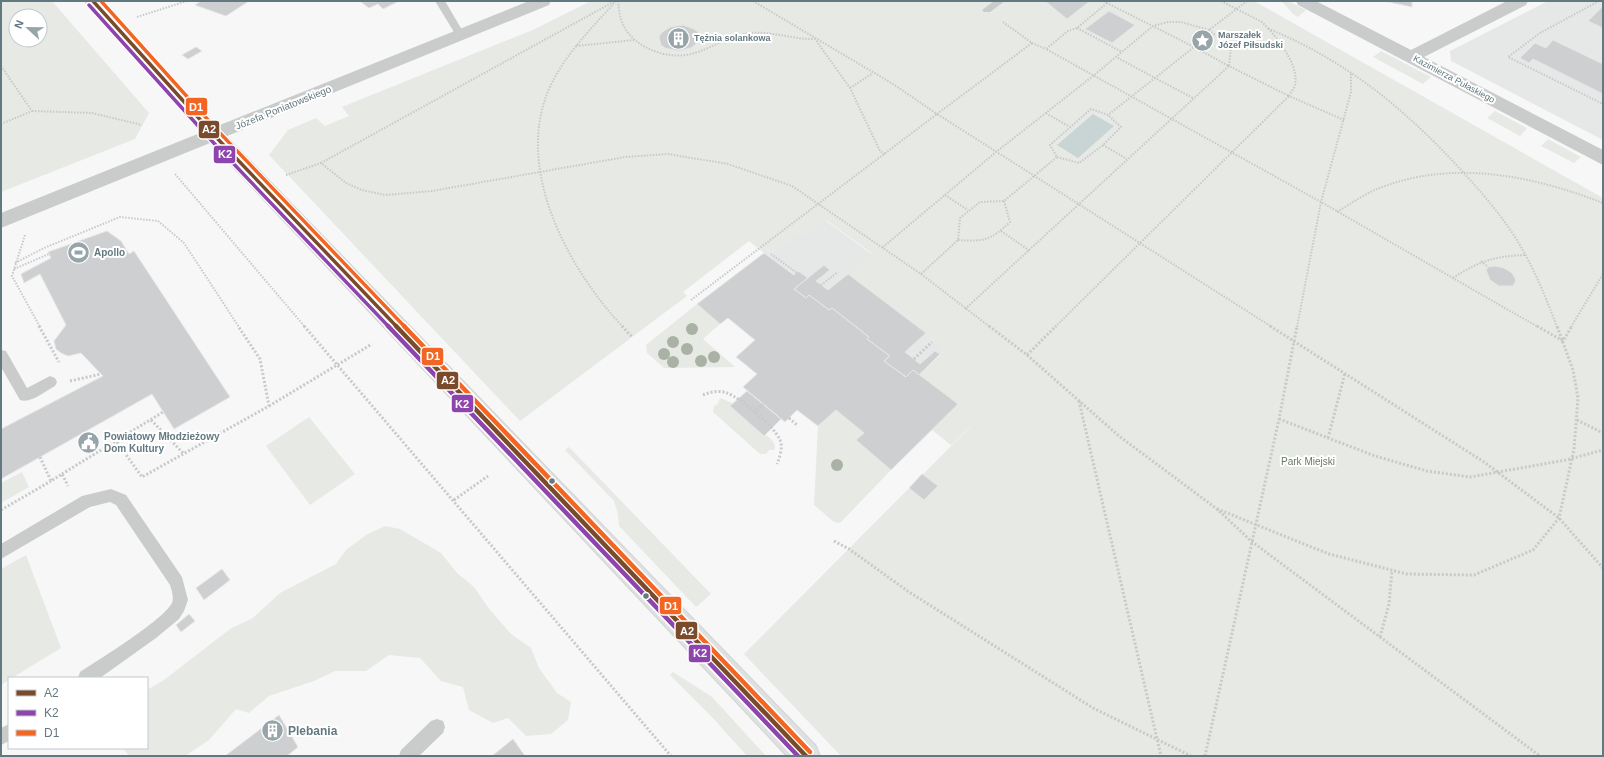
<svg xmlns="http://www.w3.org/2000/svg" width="1604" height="757" viewBox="0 0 1604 757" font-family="Helvetica,sans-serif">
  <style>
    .built { fill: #e6e8e7 }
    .green { fill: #e6e9e4; fill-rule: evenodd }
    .water { fill: #c9d5d5 }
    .building { fill: #cdcfd0; stroke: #e6e6e6 }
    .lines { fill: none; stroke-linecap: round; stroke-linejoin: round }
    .secondary-casing { stroke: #d3d4d5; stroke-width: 2 }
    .path-far1 { stroke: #c8c9ca; stroke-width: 2; stroke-dasharray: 1.5 1.5; stroke-linecap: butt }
    .path { stroke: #c8c9ca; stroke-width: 3; stroke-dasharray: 2 2; stroke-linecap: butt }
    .service { fill: #cacccc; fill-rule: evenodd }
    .minor { fill: #cacccc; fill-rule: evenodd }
    .tertiary { fill: #cacccc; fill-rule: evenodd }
    .secondary { fill: #dfe0e0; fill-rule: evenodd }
    .bus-1-far1-casing { stroke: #fff; stroke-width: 6 }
    .bus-1-casing { stroke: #fff; stroke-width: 8 }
    .bus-2-far1-casing { stroke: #fff; stroke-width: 6 }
    .bus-2-casing { stroke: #fff; stroke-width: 8 }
    .bus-3-far1-casing { stroke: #fff; stroke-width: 6 }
    .bus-3-casing { stroke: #fff; stroke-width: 8 }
    .bus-1-far1 { stroke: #7a4b2a; stroke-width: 3.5 }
    .bus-1 { stroke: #7a4b2a; stroke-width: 4.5 }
    .bus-2-far1 { stroke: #8e44ad; stroke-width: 3.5 }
    .bus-2 { stroke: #8e44ad; stroke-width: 4.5 }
    .bus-3-far1 { stroke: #f26522; stroke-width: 3.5 }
    .bus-3 { stroke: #f26522; stroke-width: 4.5 }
    .tree { fill: #a9b2a5 }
    .bus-dot { fill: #637981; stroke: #fff; stroke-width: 1.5 }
    .labels { text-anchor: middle; stroke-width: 4; stroke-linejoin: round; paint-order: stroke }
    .far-poi-label { font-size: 9px; font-weight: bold; fill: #637981; stroke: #fff; text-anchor: start }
    .far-street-label { font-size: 9px; fill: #637981; stroke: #fff }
    .street-label { font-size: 10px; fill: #637981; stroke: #fff }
    .poi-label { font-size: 10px; font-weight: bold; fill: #637981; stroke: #fff; text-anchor: start }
    .park-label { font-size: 10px; fill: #6a7962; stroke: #fff }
    .near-poi-label { font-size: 12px; font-weight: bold; fill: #637981; stroke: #fff; text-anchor: start }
    .line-badge { stroke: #fff; stroke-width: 1.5 }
    .badge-label { font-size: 11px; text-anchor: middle; font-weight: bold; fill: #fff }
  </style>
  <rect width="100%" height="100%" fill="#f7f7f7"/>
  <path class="built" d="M1548,1H1603V140L1451,61L1450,51Z
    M825,220L1028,368L971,425L952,410L940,354L935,351L920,364L905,352L926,333L848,274L828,290L816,281L830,270L824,265L808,278L798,271L794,275L768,256L796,234L805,235Z"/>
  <path class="green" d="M1,1H52L149,113L135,139L1,192ZM16,16H40V40H16Z
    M591,1H1254L1603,198V756H841L744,654L980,417L951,445L932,430L919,375L940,355L938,353L942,349L923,335L926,332L848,274L873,254L826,220L805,235L796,234L768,256L749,241L683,292L687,296L520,421L269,155L288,130L316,118L325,126L349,116L342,107L535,29Z
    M1280,1H1288L1306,10L1298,17C1289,13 1288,5 1280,1Z
    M1381,51L1431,77L1423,84L1373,57Z
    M1495,111L1527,128L1520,136L1487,118Z
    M1548,139L1581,157L1574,163L1541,146Z
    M697,304L720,324L703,339L735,367L664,368L647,353L646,345Z
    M720,398L732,403L730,406L763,435L765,434L772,440L775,446L774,450H769L766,454H760L713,412L714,406L718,404Z
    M836,410L864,433L857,441L891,470L840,523L834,522L814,505L818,426Z
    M309,417L355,474L310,505L266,446Z
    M569,447L711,594L696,607L619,526L618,514L614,501L565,450Z
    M22,472L29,487L1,503V483Z
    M385,526L400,529L441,553L457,573L474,587L490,610L511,634L531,648L539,668L557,693L571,702L568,720L551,734L526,736L508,718L493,723L469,710L463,687L441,681L420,658L389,655L366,671H335L314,681L269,696L249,713L236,709L209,740L185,756H129L123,748H147V690L164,680L230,629L253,618L280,593L336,564L346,550L366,535Z
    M26,555L61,648L12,678H9V680L1,685V569Z
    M673,672L712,697L766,756H747L712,717L670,675Z"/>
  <path class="water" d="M1093,114L1114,126L1078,158L1057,145Z"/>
  <path class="building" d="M201,1H249L226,16L195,5Z
    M399,1L383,9L378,4L369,8L361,2Z
    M1045,1H1090L1067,19Z
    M1384,1H1412V7Z
    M1602,7H1603V28L1588,21Z
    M1109,11L1135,25L1112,43L1085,29Z
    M683,25L694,29L698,32L699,36L696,44L691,48L678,51L665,48L661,45L659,37L661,33L670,27Z
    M1553,40L1603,64V94L1533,59L1529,63L1520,58L1535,43L1546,48Z
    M196,47L202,51L188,59L182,55Z
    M107,231L121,241L129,254L134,251L230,397L174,429L152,394L1,479V429L103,376L81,353L68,356L61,353L56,349L54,341L66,325L40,274L24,283L21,274L51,258L48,252Z
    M764,253L794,275L798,271L808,278L794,289L806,298L809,295L829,310L832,308L869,337L867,339L890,356L884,361L906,377L913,370L958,404L891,470L856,440L864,433L836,410L818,426L797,410L785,422L743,387L757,374L736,357L755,340L728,318L720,324L697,304Z
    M824,265L830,270L816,281L828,290L848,274L926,333L905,352L914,359L920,364L935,351L940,354L919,375L913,370L906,377L884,361L890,356L867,339L869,337L832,308L829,310L809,295L806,298L794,289Z
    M1495,266L1504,268L1512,273L1516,280L1513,286H1499L1490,280L1486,270L1488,267Z
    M747,391L781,419L764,436L730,406Z
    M922,474L938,486L924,500L909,488Z
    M222,569L230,580L204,600L196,588Z
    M189,614L195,621L181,632L176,625Z
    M279,715L298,747L287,756H225Z
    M513,739L525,756H492Z"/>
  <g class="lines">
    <defs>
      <path id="secondary" d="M85,1H102L220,130L816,746L820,756H787L208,140Z"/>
    </defs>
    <use href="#secondary" class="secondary-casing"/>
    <path class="path-far1" d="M616,1C592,28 565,54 550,87C513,167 568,269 623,327
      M618,1C619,11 620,21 626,30C638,48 665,58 685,55C708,52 727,35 751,33C773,31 794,40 815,39L850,88L880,151L885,154
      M753,1L893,84L937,114L1032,43L1003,22
      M1105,1L1107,3L1077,28L1122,52
      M1110,1L1107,3L1194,47L1155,78L1193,98
      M1221,1L1262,22L1269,29
      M1599,1L1540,33L1508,57L1603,104
      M137,17L187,1
      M1077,28L1068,31L1046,49L1321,202L1538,327
      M1032,43L1046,49
      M576,46L634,40
      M1,66L32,111L1,124
      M850,88L873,73
      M32,111L92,113L142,125
      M1046,113L1070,127
      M1344,120L1289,96C1291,92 1294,89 1295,85C1299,65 1280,43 1269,29C1347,61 1405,109 1462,171C1480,191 1498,211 1513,234C1532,263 1545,295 1557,327
      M1103,145L1127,159
      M1057,157L1079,163L1103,145L1121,127L1108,115
      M321,163L615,1
      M175,174L305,327
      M286,175L321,163L346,183L362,190L385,195L432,191L625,157L668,154L728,164L792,186L921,274L990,327
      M945,195L968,210
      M1337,212C1350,204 1363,195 1377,189C1451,159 1531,175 1603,203
      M1001,231L1030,251
      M25,235L12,276L40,327
      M958,240C984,242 991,240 1010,222L1004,201
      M883,247L996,152L1093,76L1153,26L1168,22H1181L1209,30L1247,1
      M771,254L797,273
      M1481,261L1488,267
      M15,263L44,248L120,217L158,221L184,243L239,327
      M14,269L49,254
      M921,274L958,240L960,218L980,202L1004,201L1057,157L1050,145L1091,109L1108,115L1155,78L1116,57
      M1453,278C1479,261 1495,256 1526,255
      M821,285L838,272
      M691,300L937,114L1272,327
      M965,309L1229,66L1194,47
      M1055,327L1289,96L1229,66L1231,48L1209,30
      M1297,327L1321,202L1351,92V73
      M1571,327L1603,274"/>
    <path class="path" d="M39,326L59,362
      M304,326L671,756
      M622,326L632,337
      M989,326L1027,355L1056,326
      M1270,326L1484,462L1559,518L1603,568
      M1537,326L1563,341L1572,326
      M1027,355L1119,436L1217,509L1251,541L1540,756
      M914,359L932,342
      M70,381L101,374
      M703,395C710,392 719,390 727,393C741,398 774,426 780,440C783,447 780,457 777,464
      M1079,401L1161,756
      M269,406L372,344
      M754,413L763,404
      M789,418L797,425
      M1279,419L1375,456L1427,471L1470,477L1566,460L1603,450
      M151,420L184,454
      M1577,420L1603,433
      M1328,438L1345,373
      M117,442L142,477L269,406L260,359L238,326
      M40,457L51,481L62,474L68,486
      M62,474L163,412
      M454,500L488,476
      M1217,509L1329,554L1407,574L1474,575L1533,550L1559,518L1574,449L1578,398L1573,370L1557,326
      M1,510L51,481
      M834,541L849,549L909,592L1093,708L1191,756
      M1380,637L1389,604L1392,570
      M1205,756L1279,419L1297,326"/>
    <path class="service" d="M435,1H445L465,35L463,37H457Z
      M994,1H1005L990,12H984L982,10Z
      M1,350L6,351L27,388L50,376L55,378L57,382L55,386C45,391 31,404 20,400L1,367Z
      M111,489L126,495L182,577L188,600L184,611L179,619L156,638L100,678H78L80,672C100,659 162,621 172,603C174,598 172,591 170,585L116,505L110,502L90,507L1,559V544L82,496Z
      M437,719L443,721L445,727L443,733L419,756H399L401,750L431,721Z
      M9,724V741L1,745V728Z"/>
    <path class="minor" d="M1296,1H1316L1411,50L1507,1H1528L1526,5L1424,57L1603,150V165L1298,5Z"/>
    <path class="tertiary" d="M529,1H551L549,5L1,228V213Z"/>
    <use href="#secondary" class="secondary"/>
    <defs>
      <path id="bus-1-far1" d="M93,1L214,135L397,327"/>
      <path id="bus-1" d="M396,326L806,756"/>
      <path id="bus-2-far1" d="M89,5L210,139L389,327"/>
      <path id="bus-2" d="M388,326L798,756"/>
      <path id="bus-3-far1" d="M101,1L218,131L405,327"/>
      <path id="bus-3" d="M404,326L810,752"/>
    </defs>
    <use href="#bus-1-far1" class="bus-1-far1-casing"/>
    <use href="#bus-1" class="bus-1-casing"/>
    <use href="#bus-2-far1" class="bus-2-far1-casing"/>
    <use href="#bus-2" class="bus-2-casing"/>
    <use href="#bus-3-far1" class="bus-3-far1-casing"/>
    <use href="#bus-3" class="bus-3-casing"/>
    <use href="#bus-1-far1" class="bus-1-far1"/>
    <use href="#bus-1" class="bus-1"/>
    <use href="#bus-2-far1" class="bus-2-far1"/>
    <use href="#bus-2" class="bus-2"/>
    <use href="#bus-3-far1" class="bus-3-far1"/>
    <use href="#bus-3" class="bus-3"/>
  </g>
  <g class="tree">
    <circle cx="692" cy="329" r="6"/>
    <circle cx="673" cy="342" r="6"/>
    <circle cx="687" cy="349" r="6"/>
    <circle cx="664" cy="354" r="6"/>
    <circle cx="714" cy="357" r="6"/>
    <circle cx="701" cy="361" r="6"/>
    <circle cx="673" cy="362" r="6"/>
    <circle cx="837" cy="465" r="6"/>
  </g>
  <defs>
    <symbol id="building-disc" viewBox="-11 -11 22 22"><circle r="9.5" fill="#97a5aa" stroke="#fff"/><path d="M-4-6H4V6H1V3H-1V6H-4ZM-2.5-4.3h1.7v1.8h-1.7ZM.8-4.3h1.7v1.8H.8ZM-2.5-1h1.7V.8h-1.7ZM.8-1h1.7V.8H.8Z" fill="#fff"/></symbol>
    <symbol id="sight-disc" viewBox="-11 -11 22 22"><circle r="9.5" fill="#97a5aa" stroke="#fff"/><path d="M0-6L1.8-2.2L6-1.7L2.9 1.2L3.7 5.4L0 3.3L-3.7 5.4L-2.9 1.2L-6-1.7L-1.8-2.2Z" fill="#fff"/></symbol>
    <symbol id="stadium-disc" viewBox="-11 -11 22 22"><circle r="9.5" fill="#97a5aa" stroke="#fff"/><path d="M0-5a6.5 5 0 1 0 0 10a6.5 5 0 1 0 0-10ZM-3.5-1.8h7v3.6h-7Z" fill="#fff"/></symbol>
    <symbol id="civic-disc" viewBox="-11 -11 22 22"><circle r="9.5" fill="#97a5aa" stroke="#fff"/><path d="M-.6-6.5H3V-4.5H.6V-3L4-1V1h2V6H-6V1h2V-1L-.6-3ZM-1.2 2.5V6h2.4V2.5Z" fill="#fff"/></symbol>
  </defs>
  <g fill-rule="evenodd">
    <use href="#building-disc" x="666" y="26" width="25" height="25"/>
    <use href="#sight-disc" x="1190" y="28" width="25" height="25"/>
    <use href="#stadium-disc" x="66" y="240" width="25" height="25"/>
    <use href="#civic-disc" x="76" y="430" width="25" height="25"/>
    <use href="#building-disc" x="260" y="718" width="25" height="25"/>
  </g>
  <g class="bus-dot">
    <circle cx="552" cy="481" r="3.5"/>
    <circle cx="646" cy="596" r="3.5"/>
  </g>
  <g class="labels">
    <g class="far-poi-label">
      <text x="1218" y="38">Marszałek<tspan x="1218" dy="10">Józef Piłsudski</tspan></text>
      <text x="694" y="41">Tężnia solankowa</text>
    </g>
    <g class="far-street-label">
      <text transform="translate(1454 79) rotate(28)" y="3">Kazimierza Pułaskiego</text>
    </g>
    <g class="street-label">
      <text transform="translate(283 107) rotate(-22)" y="4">Józefa Poniatowskiego</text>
    </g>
    <g class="poi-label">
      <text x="94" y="256">Apollo</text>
      <text x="104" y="440">Powiatowy Młodzieżowy<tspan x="104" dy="12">Dom Kultury</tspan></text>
    </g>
    <g class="park-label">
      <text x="1308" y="465">Park Miejski</text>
    </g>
    <g class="near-poi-label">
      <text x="288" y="735">Plebania</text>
    </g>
  </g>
  <g class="line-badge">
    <rect x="185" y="97" width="23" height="19" rx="4" fill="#f26522"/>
    <rect x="198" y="120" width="22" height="19" rx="4" fill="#7a4b2a"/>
    <rect x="213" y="145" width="23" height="19" rx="4" fill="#8e44ad"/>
    <rect x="421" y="347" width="23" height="19" rx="4" fill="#f26522"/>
    <rect x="436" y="371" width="23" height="19" rx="4" fill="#7a4b2a"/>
    <rect x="451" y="394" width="23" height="19" rx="4" fill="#8e44ad"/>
    <rect x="659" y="596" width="23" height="19" rx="4" fill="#f26522"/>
    <rect x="675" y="621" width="23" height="19" rx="4" fill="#7a4b2a"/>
    <rect x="688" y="644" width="23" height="19" rx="4" fill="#8e44ad"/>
  </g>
  <g class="badge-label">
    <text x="196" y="111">D1</text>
    <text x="209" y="133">A2</text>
    <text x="225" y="158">K2</text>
    <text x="433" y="360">D1</text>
    <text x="448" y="384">A2</text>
    <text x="462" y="408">K2</text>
    <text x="671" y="610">D1</text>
    <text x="687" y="635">A2</text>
    <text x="700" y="657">K2</text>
  </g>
  <rect width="1604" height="757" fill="none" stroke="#637981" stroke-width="4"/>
  <rect x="8" y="677" width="140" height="72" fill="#ffffff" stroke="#c1c9cd"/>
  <rect x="16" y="690" width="20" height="6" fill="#7a4b2a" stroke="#c1c9cd"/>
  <text x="44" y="697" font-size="12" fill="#637981">A2</text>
  <rect x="16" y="710" width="20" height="6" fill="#8e44ad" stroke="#c1c9cd"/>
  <text x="44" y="717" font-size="12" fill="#637981">K2</text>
  <rect x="16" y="730" width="20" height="6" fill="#f26522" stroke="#c1c9cd"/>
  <text x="44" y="737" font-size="12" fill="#637981">D1</text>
  <g transform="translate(28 28) rotate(292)"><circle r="19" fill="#ffffff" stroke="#c1c9cd"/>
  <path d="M0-3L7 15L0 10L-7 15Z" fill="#97a5aa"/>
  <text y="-6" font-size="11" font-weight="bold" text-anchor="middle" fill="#637981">N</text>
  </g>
</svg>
